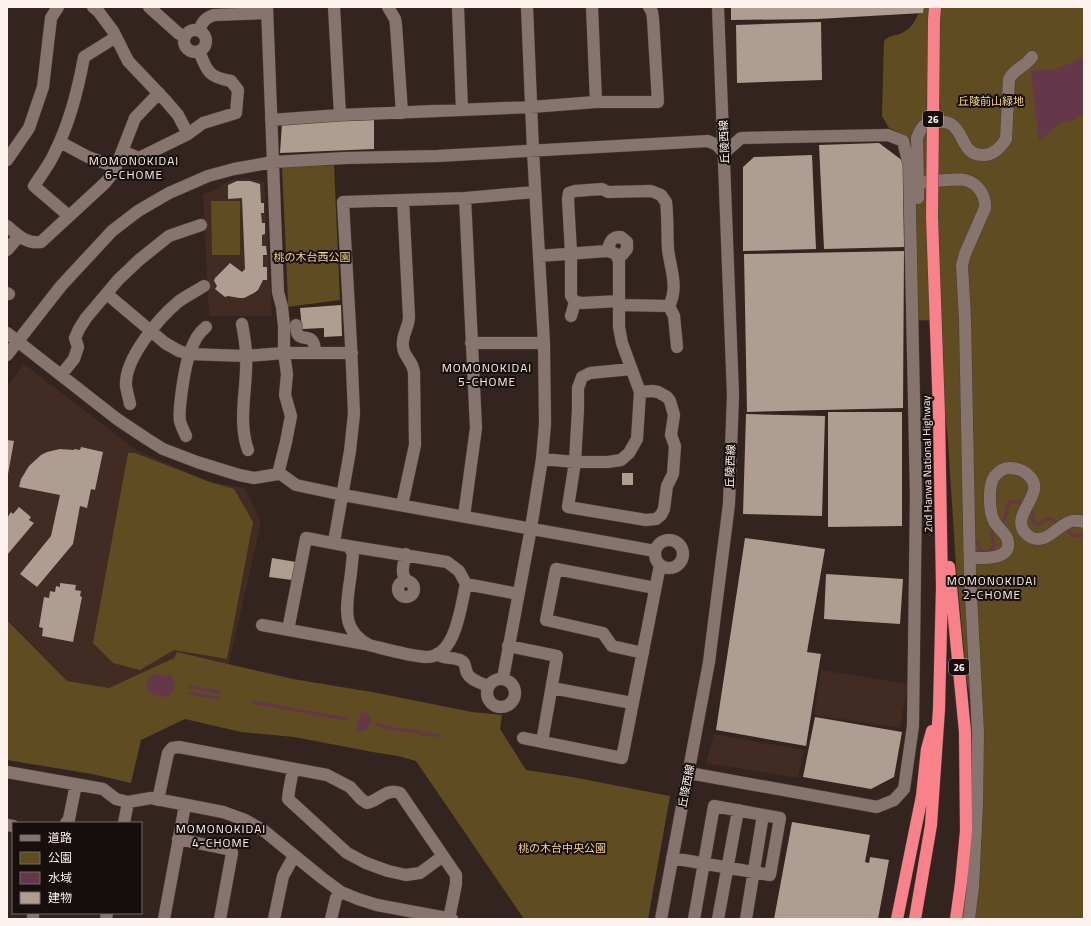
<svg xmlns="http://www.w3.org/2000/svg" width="1091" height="926" viewBox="0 0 1091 926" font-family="'Titillium Web','Noto Sans JP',sans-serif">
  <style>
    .built { fill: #412b23 }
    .green { fill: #604c21 }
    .water { fill: #64374a }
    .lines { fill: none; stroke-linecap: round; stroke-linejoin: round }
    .stream { stroke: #64374a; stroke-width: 3 }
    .building { fill: #ae9d90 }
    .minor-casing { stroke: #4d3f3b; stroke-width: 13 }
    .highway-casing { stroke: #4d3f3b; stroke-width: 13 }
    .minor { stroke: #88746e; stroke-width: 12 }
    .highway { stroke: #f98189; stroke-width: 12 }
    .highway-bridge-casing { stroke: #4d3f3b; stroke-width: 13; stroke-linecap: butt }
    .highway-bridge { stroke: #f98189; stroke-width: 12 }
    .labels { text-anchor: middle; stroke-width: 4; stroke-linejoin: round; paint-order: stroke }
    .shield { fill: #170f0d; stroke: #b9aeaa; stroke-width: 1 }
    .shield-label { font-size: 10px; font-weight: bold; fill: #fef2ee }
    .park-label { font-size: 11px; fill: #f7d38c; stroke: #170f0d }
    .street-label { font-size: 11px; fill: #fef2ee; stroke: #170f0d }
    .neighbourhood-label { font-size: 12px; letter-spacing: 1px; fill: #fef2ee; stroke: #170f0d }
  </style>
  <rect width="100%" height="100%" fill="#34241f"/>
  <path class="built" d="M245,178L264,182L272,316H209L203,194L215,190L228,181Z
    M24,364L136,450L210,482L245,488L261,523L229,664L177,652L175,658L109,688L67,681L7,619V386Z
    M821,670L908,684L900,728L814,715Z
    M714,734L804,750L798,778L706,763Z"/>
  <path class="green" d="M924,7H1084V919H962L971,839L973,763L971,703L967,682L956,566L948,441L945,412L942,321L916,320L911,149C906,138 900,132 889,128L882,116L884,41C889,35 895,36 902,33C909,30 916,21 918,14L923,13Z
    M334,165L340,300L287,307L288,301L282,167Z
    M211,201H240V255H212Z
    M128,453H135L210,482L234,489L253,522L227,659L174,650L140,670L113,663L93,643Z
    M7,620L67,681L109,688L174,658L177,652L293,679L372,692L472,712L502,715L500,729L526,770L572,777L670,796L648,919H524L416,761L398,756L378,753L294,737L241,732L185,719L141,740L131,783L92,774L7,760Z"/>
  <path class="water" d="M1084,58V113L1072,120L1061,122L1039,141L1031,71L1055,69Z
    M156,674H160L166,677L170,674C178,683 175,693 164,698L163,695C151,698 143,689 149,677Z
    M361,711C367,713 371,716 371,723L367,729L363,731H357Z"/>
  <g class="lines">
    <path class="stream" d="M1029,509L1033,514V522L1038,525L1043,521L1050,518L1059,523
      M1000,525C1010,515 1004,510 1010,502H1019L1025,506
      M1064,529L1073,535L1084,536
      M977,543L982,552H990L994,545C992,538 989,533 996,528
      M191,687L219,692
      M190,693L217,698
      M252,702L346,719
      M376,724L384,727H388L399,730L416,731L426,735L430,734L441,736"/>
  </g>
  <path class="building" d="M731,7H924L923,13L817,19L731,20Z
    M821,22L822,80L737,83L736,25Z
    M374,120V149L280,153L282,123L294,121Z
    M879,143L903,161L904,247L824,249L819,145Z
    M812,155L816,249L743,251V167L754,157Z
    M237,181H250L260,184L261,203H264V213H261L262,223H265V234L262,235V246H266L267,255H263V267H267V280H263L258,290L254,293L244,298H239L228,296L225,297L215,289L217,286L214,281L215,278L230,263L242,272L245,269L242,198L228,199V185Z
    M904,251L903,408L747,412L744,254Z
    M341,305L342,336L324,337V328L302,329L300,308Z
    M828,412H902V526L828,527Z
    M746,414L825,416L822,516L743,514Z
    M7,440L14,441L8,474H7Z
    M81,447L103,452L95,490L91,489L87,508L80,506L73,544L37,587L20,574L51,536L60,495L19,487L21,479L29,466L41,455L47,452L60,449L74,450V449L80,450Z
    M622,473H633V485H622Z
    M19,507L31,517L29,520L34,523L7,555V518L11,512L13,514Z
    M745,538L825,549L807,652L821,654L806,746L716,730Z
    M272,558L296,562L292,580L269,577Z
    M826,574L903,579L900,624L824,619Z
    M60,583L76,585L75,590L81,591L80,596L82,597L73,642L42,636L43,628L39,627L44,597L49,598L50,591L55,592L56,586L60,587Z
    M815,717L902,732L894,777L871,789L803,777Z
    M792,822L870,835L865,862L869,863L870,857L889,860L878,919H774Z"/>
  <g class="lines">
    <defs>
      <path id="minor" d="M93,7L98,11L113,31L128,61L166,101L178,115L188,134
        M149,7L178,33L185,37
        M267,7L278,292L282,307L284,326V353L287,374L285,395L291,416L286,442L278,474
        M334,7L340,115
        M388,7L395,19L396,25L402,113
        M458,7L462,110
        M592,7L596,102
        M184 41a11 11 0 1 1 22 0a11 11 0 1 1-22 0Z
        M199,31C202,22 205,18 214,15L267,13
        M271,120L340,115L531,107L596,102H658L653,19L652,12L649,7
        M60,142L88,157L116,167
        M122,151L139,158L188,134L203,123L236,113L238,90L231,81C208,77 207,71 199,51
        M7,160L29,128L43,87L51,18L58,7
        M918,183L917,138C920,130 923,123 933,122C939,121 945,121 951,124C966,134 961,156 985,155C995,154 1001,147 1006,139L1009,79C1015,68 1025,67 1032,57
        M918,198V183C929,182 956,178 965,180C978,183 986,196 985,208L965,254L962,265L965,319L970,575L978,733L977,805L973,887L969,919
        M69,216L34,186C41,175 50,164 55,152C70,122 78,90 84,57L116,37
        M7,226C18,235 26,244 41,242L105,183L114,172L135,118L159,93
        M7,250L19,236
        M607,251C610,243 611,236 621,237L627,242V249L622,255L618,257
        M539,256L607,251C614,252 617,254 619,261V327L622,343L640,392L637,439L629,453L621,460L608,462H575L542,459
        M7,293L9,294
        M107,294L165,343L179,351L189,354L246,356L284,353H352
        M619,305L669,306C679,287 670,268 668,249C667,233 668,217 666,202L661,195L651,191L608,192L602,189L575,191L569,193L568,199L571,253V296L575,302L582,303L619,301
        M669,306L674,316L677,347
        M571,316L575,302
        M242,324C244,335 246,345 246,355C248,386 237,420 248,450
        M296,325C296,349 315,326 315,353
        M7,333L117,419L147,439L163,449L197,462L239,475L254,478L278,474L282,475L296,485L343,495L655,551
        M471,343H544
        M7,355L61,286L112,231L138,211L169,193L208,176L234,169L273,162L345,158L437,156L708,141L717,145L724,153L741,138L888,135L903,141L909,165L916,495L913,726L904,789L894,800L877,807L689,773
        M631,369L590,373L582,377L578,388V409L575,462L568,507L646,520L656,519L661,515L664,509L667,486L673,474L675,446L671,435L674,415L670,401L667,397L658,392L652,391L640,392
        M61,375L74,359L78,347L75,338L79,329L86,318L118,280L139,260L169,236L201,225
        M130,404C129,399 127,392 126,386C124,359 159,318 178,302C186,296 196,291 204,286
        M186,436C184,431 181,426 180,421C178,410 185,364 190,353C193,343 198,333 206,327
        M402,505L415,445L414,372C412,359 404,358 403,347C401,336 409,327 409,317L403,200
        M464,516L476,428L465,198
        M655 554a14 14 0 1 1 28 0a14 14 0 1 1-28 0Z
        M334,542L350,451L354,414L351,345L343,202L465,198L535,192
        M348,546L447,562L459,571L466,584L518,594
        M970,558C982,558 1015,561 1007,538C1004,532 997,527 994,521C989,512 988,486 994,477C998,472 1002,468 1009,468C1016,468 1023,470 1028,475C1048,491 1013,512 1023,530C1025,533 1028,536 1032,538C1048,544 1058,524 1072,521C1076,520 1080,521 1084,522
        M406,580C400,572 404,563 406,554
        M398 589a8 8 0 1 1 16 0a8 8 0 1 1-16 0Z
        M262,625L365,644
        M288,630L306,538L348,546L353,553C352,564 351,576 349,587C346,612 343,631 369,645C385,649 409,656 426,657C456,658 461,605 466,584
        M508,646L557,656L542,742
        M643,653L612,646L603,633L546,620L556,569L655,588
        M437,654C444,660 454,656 462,661C466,663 465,669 467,673C470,680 481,683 488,686
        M503,678L531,528L542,459L545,424L544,343L533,151L527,7
        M487 693a14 14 0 1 1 28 0a14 14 0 1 1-28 0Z
        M552,688L632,703
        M523,738L622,758L660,565
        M293,769L289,791L288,799L347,853L366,863L388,871L406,875L420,873L443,856
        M7,772L103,789L116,799L128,802L151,798L223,812L245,820L263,830L322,878L341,892L358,899L377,905L452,919
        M158,800L168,753L172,748L179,747L327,775L350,787L361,799L367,803C380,800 386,788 400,793L456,875V884L449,919
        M66,823L69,819L76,784
        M124,823L128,802
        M7,825L13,826
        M178,839L231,850L232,853L220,919
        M672,858C705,864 737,869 770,875L780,818L714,806L694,919
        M33,913V919
        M106,919L107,913
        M164,919L185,805
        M274,919L283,876L294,856
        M331,919L336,898L341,892
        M661,919L709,662L729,504L733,395L718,7
        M718,919L738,810
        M746,919L763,815"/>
      <path id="highway" d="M934,20L935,7
        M949,567L965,732L966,831L961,883L956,919
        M897,919L922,796L927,749L932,731
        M915,919L931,825L939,709L942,587L939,414L932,217"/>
    </defs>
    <use href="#minor" class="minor-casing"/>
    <use href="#highway" class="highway-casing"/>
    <use href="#minor" class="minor"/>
    <use href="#highway" class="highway"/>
    <defs>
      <path id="highway-bridge" d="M932,217L934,20"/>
    </defs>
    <use href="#highway-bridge" class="highway-bridge-casing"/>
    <use href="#highway-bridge" class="highway-bridge"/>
  </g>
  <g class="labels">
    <g class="shield">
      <rect x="923" y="111" width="20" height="16" rx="3"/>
      <rect x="949" y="659" width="20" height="16" rx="3"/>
    </g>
    <g class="shield-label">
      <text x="933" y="123">26</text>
      <text x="959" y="671">26</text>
    </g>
    <g class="park-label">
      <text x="991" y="105">丘陵前山緑地</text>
      <text x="312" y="261">桃の木台西公園</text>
      <text x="562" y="852">桃の木台中央公園</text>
    </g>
    <g class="street-label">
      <text transform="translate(724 142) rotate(-92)" y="4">丘陵西線</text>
      <text transform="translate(927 464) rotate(-91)" y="4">2nd Hanwa National Highway</text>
      <text transform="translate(730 466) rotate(-88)" y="4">丘陵西線</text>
      <text transform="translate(686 786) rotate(-79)" y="4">丘陵西線</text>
    </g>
    <g class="neighbourhood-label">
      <text x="134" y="165">MOMONOKIDAI<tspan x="134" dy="14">6-CHOME</tspan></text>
      <text x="487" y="372">MOMONOKIDAI<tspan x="487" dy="14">5-CHOME</tspan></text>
      <text x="992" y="585">MOMONOKIDAI<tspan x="992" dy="14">2-CHOME</tspan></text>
      <text x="221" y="833">MOMONOKIDAI<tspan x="221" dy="14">4-CHOME</tspan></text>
    </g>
  </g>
  <rect width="1091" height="926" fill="none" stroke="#fef2ee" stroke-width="16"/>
  <rect x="12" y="822" width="130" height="92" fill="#170f0d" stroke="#736a67"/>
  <rect x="20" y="835" width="20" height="6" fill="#88746e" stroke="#736a67"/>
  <text x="48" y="842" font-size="12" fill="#fef2ee">道路</text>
  <rect x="20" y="852" width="20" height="12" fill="#604c21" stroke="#736a67"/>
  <text x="48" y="862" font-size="12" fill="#fef2ee">公園</text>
  <rect x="20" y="872" width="20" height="12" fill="#64374a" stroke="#736a67"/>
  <text x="48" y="882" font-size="12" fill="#fef2ee">水域</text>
  <rect x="20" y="892" width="20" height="12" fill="#ae9d90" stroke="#736a67"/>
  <text x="48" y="902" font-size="12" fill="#fef2ee">建物</text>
</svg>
